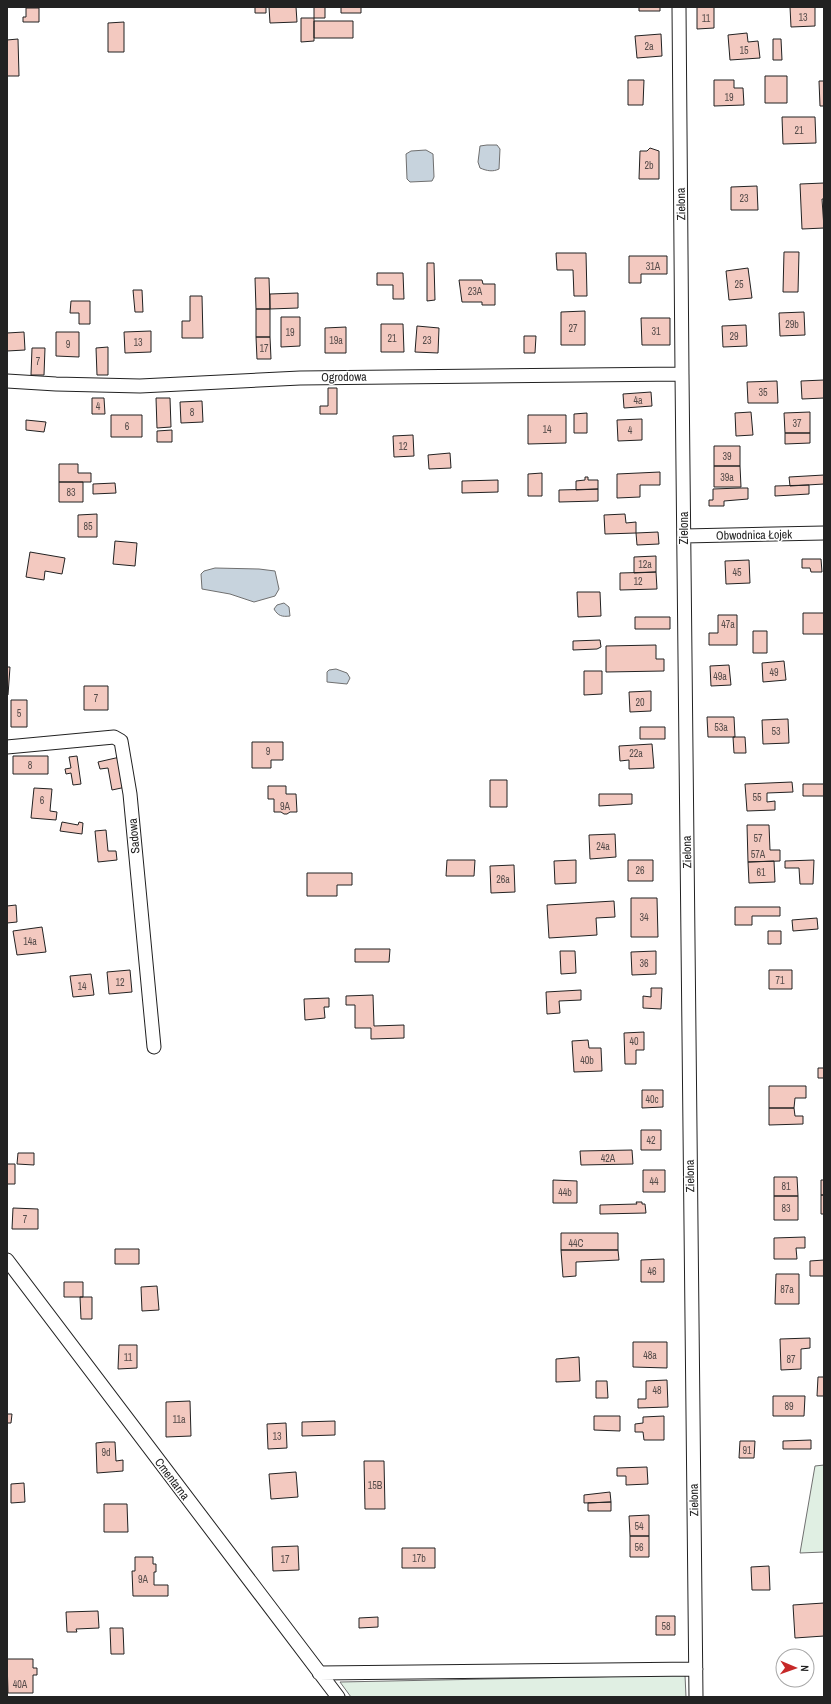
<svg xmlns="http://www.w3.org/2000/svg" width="831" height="1704" viewBox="0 0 831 1704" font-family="'Archivo Narrow',sans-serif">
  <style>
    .green { fill: #e0efe3; stroke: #6f6f6f }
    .water { fill: #c7d3dd; stroke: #6f6f6f }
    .building { fill: #f3c9c0; stroke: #222 }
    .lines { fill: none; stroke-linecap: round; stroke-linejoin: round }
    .street-casing { stroke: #222; stroke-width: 15 }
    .street { stroke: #fff; stroke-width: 13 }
    .labels { text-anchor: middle; stroke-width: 3; stroke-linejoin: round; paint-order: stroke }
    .number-label { font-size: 10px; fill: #564c4a }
    .street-label { font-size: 12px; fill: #222; stroke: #fff }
  </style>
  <rect width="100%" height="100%" fill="#fff"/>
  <path class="green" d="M824,1465V1552L800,1553L815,1466Z
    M685,1675L686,1697H351L340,1682Z"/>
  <path class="water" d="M487,145H497L500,149L499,169C493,172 487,171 480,168L478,162L480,146Z
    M426,150L433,154L434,177L432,181L410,182L407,179L406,154L411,151Z
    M215,568L259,569L275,571L279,589L275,596L254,602L230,594L202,589L201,574L204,571Z
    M284,603L289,607L290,616C282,617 278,616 274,609L277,605Z
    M336,669L347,673L350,678L347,684L327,682V672L329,670Z"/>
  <path class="building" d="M255,7H266V13H255Z
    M269,7H296L297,22L270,23Z
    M314,7H325V18H314Z
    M341,7H361V13H341Z
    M639,7H660V11H639Z
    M697,7H714V28L697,29Z
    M790,7H815V26L791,27Z
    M26,8H39V22H23V17H26Z
    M301,18H314V41L301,42Z
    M314,21H353V38H314Z
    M124,22V52H108V23Z
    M747,33L748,42L758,41L760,58L730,60L728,35Z
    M661,34L662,56L637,58L635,36Z
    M18,39L19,76H7V40Z
    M773,39H781L782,60H773Z
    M765,76H787V103H765Z
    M628,80H644L643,105H628Z
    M714,80H734V88H743L744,105L714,106Z
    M819,81H824V106H820Z
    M782,117H815L816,143L783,144Z
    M650,148L659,151V179H639L640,151H647Z
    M824,183V199H822L824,228L802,229L800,184Z
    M757,186L758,210H731V187Z
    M784,252H799L798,292H783Z
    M556,253H586L587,296H574L573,270H557Z
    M629,256H667V274H641V283H629Z
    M427,263H434L435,300L427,301Z
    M748,268L752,298L729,300L726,271Z
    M377,273H403L404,299H393V285H377Z
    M255,278H269L270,309H256Z
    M459,280H482L483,284H495V305H482V302H462Z
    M133,290H142L143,312H135Z
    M298,293V308L270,309V294Z
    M190,296H202L203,338H182V321H190Z
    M71,301H90V324H79V313H70Z
    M256,309H270V337H256Z
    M585,311V345H561V312Z
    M804,312L805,335L780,336L779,313Z
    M281,317H300V346L281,347Z
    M641,318H670V345H642Z
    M381,324H403L404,352H381Z
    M746,325L747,346L723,347L722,326Z
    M417,326L439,328L438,353L415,352Z
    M346,327V353H325V328Z
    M151,331V352L125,353L124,332Z
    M24,332L25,350L7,351V333Z
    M56,332H79V357L56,356Z
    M524,336H536L535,353H524Z
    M256,337H270L271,359H257Z
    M108,347V375H97L96,348Z
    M32,348H45L44,375H31Z
    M824,380V398L802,399L801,381Z
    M777,381L778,403H748L747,382Z
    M328,388H337V414H320V406H328Z
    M651,392L652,406L624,408L623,394Z
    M92,398H104L105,414H92Z
    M156,398H170L171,427L157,428Z
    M202,401L203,422L181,423L180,402Z
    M751,412L753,435L736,436L735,413Z
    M810,412V433H785L784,413Z
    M587,413V433H574V414Z
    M111,415H142V437H111Z
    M528,415H566V443L528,444Z
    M642,419V440L618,441L617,420Z
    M26,420L46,422L44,432L26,430Z
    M172,430V442H157V431Z
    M785,433H810V443L785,444Z
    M413,435L414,456L394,457L393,436Z
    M714,446H740V466H714Z
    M450,453L451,468L429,469L428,455Z
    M59,464H78V473H91V482H59Z
    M714,466H740L741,487H714Z
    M660,472V485H640V497L617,498V474Z
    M542,473V496H528V474Z
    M824,475V484L790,486L789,477Z
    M585,477H588V480H598V489L576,490V481L585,480Z
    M498,480V492L462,493V481Z
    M59,482H83V502H59Z
    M115,483L116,493L93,494V484Z
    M809,485V494L775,496V486Z
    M740,488H748V499L724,501V506H709V500H713V489Z
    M598,489V501L559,502V490Z
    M97,514V537H78V515Z
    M625,514L626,523L636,522V533L605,534L604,515Z
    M658,532L659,544L637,545L636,533Z
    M115,541L137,543L135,566L113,564Z
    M30,552L65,558L62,574L45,571L44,580L26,577Z
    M656,556V572L634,573V557Z
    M802,559H821L822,572H811L810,568H802Z
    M749,560L750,583L726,584L725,561Z
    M656,572L657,589L620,590V573Z
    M577,592H600L601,616L578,617Z
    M803,613H824V634H803Z
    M718,615H737V645H709V633H718Z
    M635,617H670V629H635Z
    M753,631H767V653H753Z
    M600,640L601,647L597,649L573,650V641Z
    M656,645V659H664V671L606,672V646Z
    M784,661L786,680L763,682L762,663Z
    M729,665L731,685L711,686L710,666Z
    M7,667H10L8,695H7Z
    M584,671H602V694L584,695Z
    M84,686H108V710H84Z
    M651,691V711L630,712L629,692Z
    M11,700H27V727H11Z
    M707,717H734L735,737H708Z
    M788,719L789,743L763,744L762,720Z
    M640,727H665V739H640Z
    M733,737H745L746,753H734Z
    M252,742H283V760H271V768H252Z
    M652,744L654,768L629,769V760L620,761L619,746Z
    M13,756H48V774H13Z
    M77,756L81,784L73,785L71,773L66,774L65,769L71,768L69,757Z
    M120,757L126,787L112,790L108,768L100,769L98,762Z
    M490,780H507V807H490Z
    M792,782L793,792L767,793V802L775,801V810L747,811L745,784Z
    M803,784H824V796H803Z
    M268,786H286V794H296L297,812H290L287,814H284L281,812H274V799H268Z
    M34,788L52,789L50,811L57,812L56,820L31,818Z
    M599,794H632V804L599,806Z
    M62,822L78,825L79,822L83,823L82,834L60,831Z
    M747,825H769L770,850H780V861L748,862Z
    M106,830L108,851H116L117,860L98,862L95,831Z
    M615,834L616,857L590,859L589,835Z
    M447,860H475L474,876H446Z
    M576,860V883L555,884L554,861Z
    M628,860H653V881H628Z
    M814,860L813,884H800L799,868H785V861Z
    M774,861L775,882L749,883L748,862Z
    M514,865L515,892L491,893L490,866Z
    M307,873H352V885H337V896H307Z
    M631,898H657L658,937H631Z
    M614,901L615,917L596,918L597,935L549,938L547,905Z
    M16,905L17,922L7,923V906Z
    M735,907H780V916H752V925H735Z
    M817,918L818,929L793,931L792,920Z
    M42,927L46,952L17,955L13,931Z
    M768,931H781V944H768Z
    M355,949H390L389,962H355Z
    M560,951H575L576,973L561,974Z
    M656,951V974L632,975L631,952Z
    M130,970L132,992L109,994L107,972Z
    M769,970H792V989H769Z
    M91,974L94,995L73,997L70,976Z
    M651,988H662L661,1009L643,1008V996L651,997Z
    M581,990V1000L559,1001L560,1013L547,1014L546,992Z
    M373,995L374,1026L404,1025V1038L371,1039V1028H355V1005H346V996Z
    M329,998V1007H324L325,1018L305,1020L304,999Z
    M644,1032V1050H636V1064H625L624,1033Z
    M588,1040L589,1048H601L602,1071L574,1072L572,1041Z
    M818,1068H824V1078H818Z
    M769,1086H806V1098H795L794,1108H769Z
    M642,1090H663V1107L642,1108Z
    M769,1108H794L795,1116H803V1124L769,1125Z
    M641,1130H661V1150H641Z
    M632,1150L633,1164L581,1165L580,1151Z
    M18,1153H34V1165L17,1164Z
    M7,1164H15V1184H7Z
    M643,1170H665V1192H643Z
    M774,1177H797L798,1196H774Z
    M553,1180L577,1181V1203H553Z
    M821,1180H824V1195H821Z
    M821,1195H824V1214H821Z
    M774,1196H798V1220H774Z
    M636,1202H642V1204H645L646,1213L600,1214V1205L637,1204Z
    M13,1208L38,1209V1229H12Z
    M561,1233H618V1250H561Z
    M805,1237V1248H796L797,1259H774V1238Z
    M115,1249H139V1264H115Z
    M561,1250H618L619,1260L576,1262V1276L563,1277Z
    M664,1259V1282H641V1260Z
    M824,1260V1276H810V1261Z
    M776,1274H799V1304H775Z
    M64,1282H83V1297H64Z
    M157,1286L159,1310L142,1311L141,1287Z
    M80,1297H92V1319H81Z
    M810,1338V1348L801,1349V1369L781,1370L780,1339Z
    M633,1342H667V1368L633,1367Z
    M119,1345H137V1368L118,1369Z
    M579,1357L580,1381L556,1382V1359Z
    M818,1377H824V1396H817Z
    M667,1380L668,1407L638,1408V1399H646V1381Z
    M596,1381H607L608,1398H596Z
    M773,1396H805L804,1416H773Z
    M190,1401L191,1436L166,1437V1402Z
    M7,1414H12L11,1423H7Z
    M594,1416H620V1431L594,1430Z
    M664,1416V1440H644L643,1432H635V1424L643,1423V1417Z
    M335,1421V1435L302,1436V1422Z
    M286,1423L287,1448L268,1449L267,1424Z
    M811,1440V1449H783V1441Z
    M740,1441H755L754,1458H739Z
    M105,1442H115L116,1461L123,1460V1471L97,1473L96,1443Z
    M364,1461H384L385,1509H365Z
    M647,1467L648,1484L626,1485V1476H617V1468Z
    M296,1472L298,1497L271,1499L269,1474Z
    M24,1483L25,1502L11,1503V1484Z
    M610,1492L611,1502L584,1503V1495Z
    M611,1502V1511H588V1503Z
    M104,1504H127L128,1532H104Z
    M649,1515V1536H630L629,1516Z
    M630,1536H649V1557H630Z
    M298,1546L299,1570L273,1571L272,1547Z
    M402,1548H435V1568H402Z
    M135,1557H153V1564H156V1572H154V1585H168V1596H133L132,1571H135Z
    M769,1566L770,1590H752L751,1567Z
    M824,1603V1636L795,1638L793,1605Z
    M98,1611L99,1628L76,1629L77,1632H67L66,1612Z
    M656,1616H675V1635H656Z
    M378,1617V1627L359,1628V1618Z
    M110,1628H123L124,1654H111Z
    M7,1659H33V1668H37V1675H33V1693H8Z"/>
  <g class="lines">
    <defs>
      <path id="street" d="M679,7L682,374L696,1697
        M7,381L56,384L140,386L300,378L682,374
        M684,536L824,533
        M7,747L114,737L121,741L130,794L154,1047
        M7,1260L338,1697
        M319,1673L696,1669"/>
    </defs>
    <use href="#street" class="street-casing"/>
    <use href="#street" class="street"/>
  </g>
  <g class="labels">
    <g class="number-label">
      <text x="803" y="21">13</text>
      <text x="706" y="22">11</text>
      <text x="649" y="50">2a</text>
      <text x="744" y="54">15</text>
      <text x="729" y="101">19</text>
      <text x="799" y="134">21</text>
      <text x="649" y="169">2b</text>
      <text x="744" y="202">23</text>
      <text x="653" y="270">31A</text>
      <text x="739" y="288">25</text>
      <text x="475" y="295">23A</text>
      <text x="792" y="328">29b</text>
      <text x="573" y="332">27</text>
      <text x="656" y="335">31</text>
      <text x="290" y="336">19</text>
      <text x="734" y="340">29</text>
      <text x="392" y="342">21</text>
      <text x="336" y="344">19a</text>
      <text x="427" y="344">23</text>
      <text x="138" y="346">13</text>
      <text x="68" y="348">9</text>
      <text x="264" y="352">17</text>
      <text x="38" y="365">7</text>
      <text x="763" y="396">35</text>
      <text x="638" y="404">4a</text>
      <text x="98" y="410">4</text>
      <text x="192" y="416">8</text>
      <text x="797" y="427">37</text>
      <text x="127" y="430">6</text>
      <text x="547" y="433">14</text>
      <text x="630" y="434">4</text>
      <text x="403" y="450">12</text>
      <text x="727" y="460">39</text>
      <text x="727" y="481">39a</text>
      <text x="71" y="496">83</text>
      <text x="88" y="530">85</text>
      <text x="645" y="568">12a</text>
      <text x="737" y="576">45</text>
      <text x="638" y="585">12</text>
      <text x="728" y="628">47a</text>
      <text x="774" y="676">49</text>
      <text x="720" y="680">49a</text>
      <text x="96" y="702">7</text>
      <text x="640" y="706">20</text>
      <text x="19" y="717">5</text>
      <text x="721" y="731">53a</text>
      <text x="776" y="735">53</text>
      <text x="268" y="755">9</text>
      <text x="636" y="757">22a</text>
      <text x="30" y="769">8</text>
      <text x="757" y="801">55</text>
      <text x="42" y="804">6</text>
      <text x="285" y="810">9A</text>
      <text x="758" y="842">57</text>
      <text x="603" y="850">24a</text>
      <text x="758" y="858">57A</text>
      <text x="640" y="874">26</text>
      <text x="761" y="876">61</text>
      <text x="503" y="883">26a</text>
      <text x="644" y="921">34</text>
      <text x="30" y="945">14a</text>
      <text x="644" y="967">36</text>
      <text x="780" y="984">71</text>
      <text x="120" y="986">12</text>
      <text x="82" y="990">14</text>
      <text x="634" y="1045">40</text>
      <text x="587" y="1064">40b</text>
      <text x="652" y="1103">40c</text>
      <text x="651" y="1144">42</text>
      <text x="608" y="1162">42A</text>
      <text x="654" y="1185">44</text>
      <text x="786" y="1190">81</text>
      <text x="565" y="1196">44b</text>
      <text x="786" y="1212">83</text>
      <text x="25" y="1223">7</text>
      <text x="576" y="1247">44C</text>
      <text x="652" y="1275">46</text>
      <text x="787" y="1293">87a</text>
      <text x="650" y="1359">48a</text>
      <text x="128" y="1361">11</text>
      <text x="791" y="1363">87</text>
      <text x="657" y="1394">48</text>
      <text x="789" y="1410">89</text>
      <text x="179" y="1423">11a</text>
      <text x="277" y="1440">13</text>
      <text x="747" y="1454">91</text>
      <text x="106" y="1456">9d</text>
      <text x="375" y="1489">15B</text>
      <text x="639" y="1530">54</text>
      <text x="639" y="1551">56</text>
      <text x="419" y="1562">17b</text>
      <text x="285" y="1563">17</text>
      <text x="143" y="1583">9A</text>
      <text x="666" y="1630">58</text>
      <text x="20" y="1688">40A</text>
    </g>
    <g class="street-label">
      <text transform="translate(681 204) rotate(-91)" y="4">Zielona</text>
      <text transform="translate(344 377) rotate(-1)" y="4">Ogrodowa</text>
      <text transform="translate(684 528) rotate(-90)" y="4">Zielona</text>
      <text transform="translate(754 535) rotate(-1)" y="4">Obwodnica Łojek</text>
      <text transform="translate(134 836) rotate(-95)" y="4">Sadowa</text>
      <text transform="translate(687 852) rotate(-91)" y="4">Zielona</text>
      <text transform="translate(690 1176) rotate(-91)" y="4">Zielona</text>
      <text transform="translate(172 1479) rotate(53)" y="4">Cmentarna</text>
      <text transform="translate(694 1500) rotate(-91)" y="4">Zielona</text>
    </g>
  </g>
  <rect width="831" height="1704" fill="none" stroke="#222222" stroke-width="16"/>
  <g transform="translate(795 1668) rotate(92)"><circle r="19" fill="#ffffff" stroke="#a7a7a7"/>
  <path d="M0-3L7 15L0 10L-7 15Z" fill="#c62828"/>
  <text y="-6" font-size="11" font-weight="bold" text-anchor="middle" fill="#222222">N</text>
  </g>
</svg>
